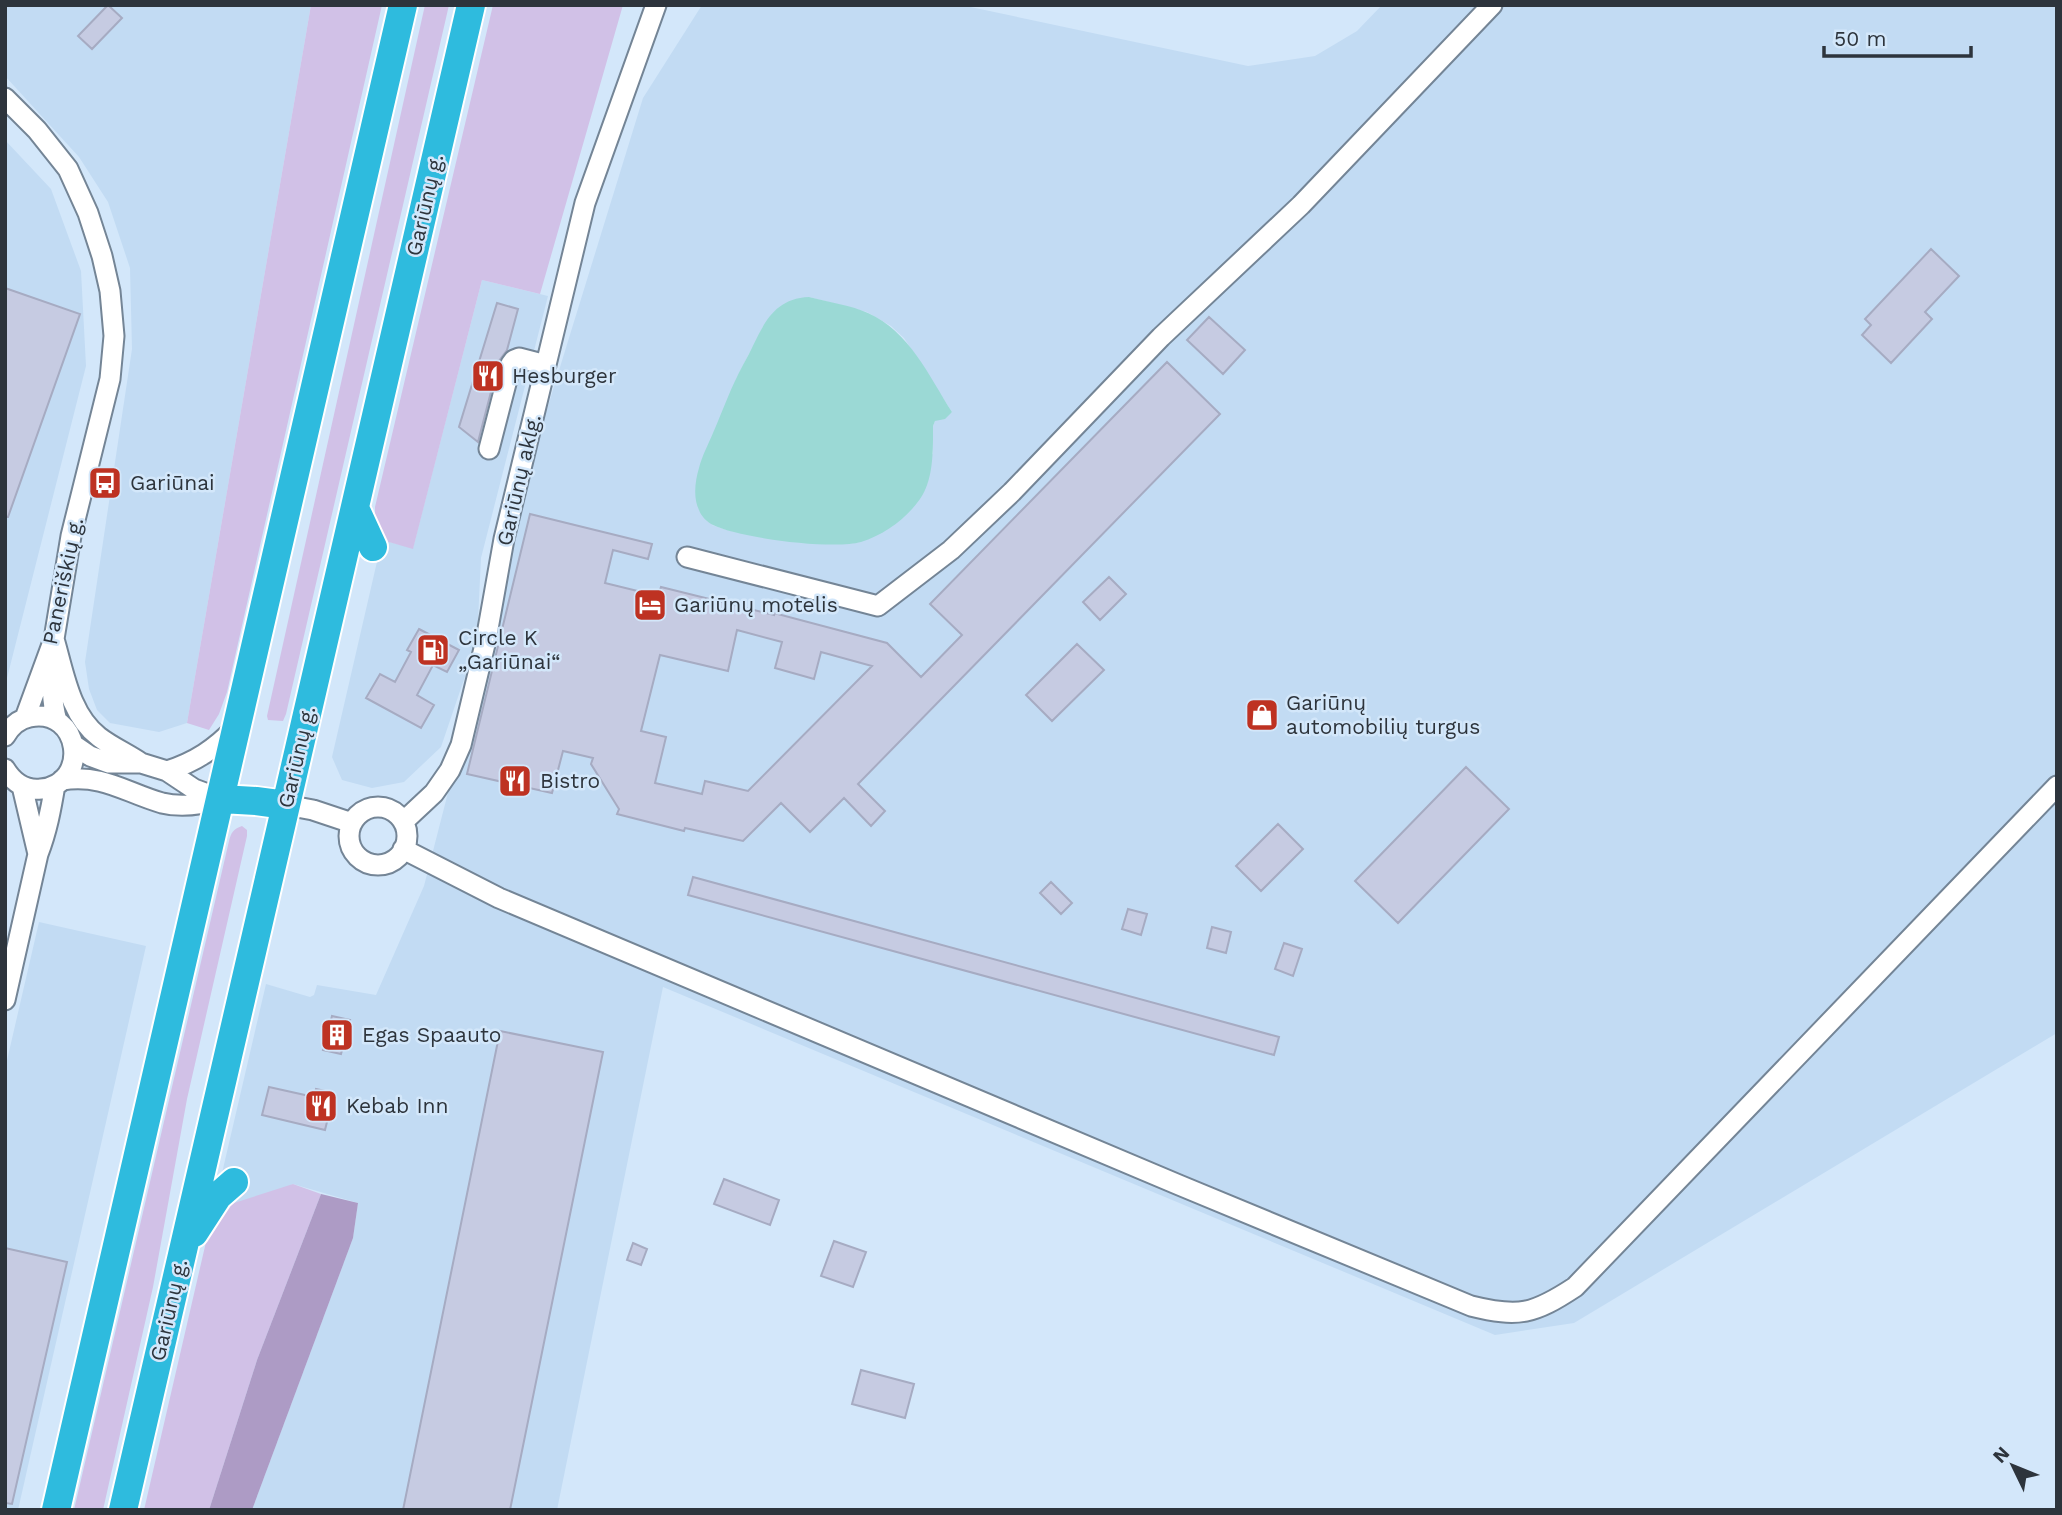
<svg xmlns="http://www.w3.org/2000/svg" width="2062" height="1515" viewBox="0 0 2062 1515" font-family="'Work Sans',sans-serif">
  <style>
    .built { fill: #c2dbf3; fill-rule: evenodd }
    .green { fill: #d1c1e7 }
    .forest { fill: #ad9bc5 }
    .water { fill: #9bd9d5 }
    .building { fill: #c6cbe2; stroke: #a6abc2; stroke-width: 2; fill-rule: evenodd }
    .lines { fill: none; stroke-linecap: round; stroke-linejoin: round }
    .minor-casing { stroke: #748596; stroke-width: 23 }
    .highway-casing { stroke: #fff; stroke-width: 32 }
    .minor { stroke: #fff; stroke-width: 19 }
    .highway { stroke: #2ebbde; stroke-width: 28 }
    .labels { text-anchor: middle; stroke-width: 5; stroke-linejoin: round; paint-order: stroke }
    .street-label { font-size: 21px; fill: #2d343c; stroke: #d3e7fa }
    .poi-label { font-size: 21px; fill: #2d343c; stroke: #d3e7fa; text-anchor: start }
  </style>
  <rect width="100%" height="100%" fill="#d3e7fa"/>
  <path class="built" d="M5,5H311L187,723L159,732L110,723L97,710L89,689L85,662L132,349L130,268L108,202L79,157L5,76Z
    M702,5H961L1248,66L1315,56L1357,31L1382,5H2057V1033L1574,1323L1495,1335L663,987L557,1510H252L353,1238L358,1203L293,1184L209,1229L266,984L310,997L314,995L317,985L376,995L424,886L544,419L643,98ZM809,297L867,312L891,326L904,338L952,412L935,421L933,426V454L773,539L727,530L712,525L736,379L764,325Z
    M5,140L51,189L81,271L86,366L5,686Z
    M482,280L548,296L481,558L477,641L441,747L404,782L372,788L342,780L332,757L382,540L413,548Z
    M39,922L146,946L18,1510H5V1069Z"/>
  <path class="green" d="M311,5H382L227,692L219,714L209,730L187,723Z
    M425,5H449L286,714L283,721L268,720L267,716Z
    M493,5H623L540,294L482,280L413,549L382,540L375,521V507Z
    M242,826L247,830V836L187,1099L153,1287L103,1510H74L229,841C231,833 233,829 242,826Z
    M293,1184L321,1194L257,1360L209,1510H144L209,1229L220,1211L231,1204Z"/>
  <path class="forest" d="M321,1194L358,1203L353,1238L252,1510H209L257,1360Z"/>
  <path class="water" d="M809,297C828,302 850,305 868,313C909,331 929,376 952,412L945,419L935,421L933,426C933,449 934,479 920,499C907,518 884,535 861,542C833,550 739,538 713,525C707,522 701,516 699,510C693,498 695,481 699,468C702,456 708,445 713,433C723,410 731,387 743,365C761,334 767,299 809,297Z"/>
  <path class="building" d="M108,5L122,18L92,49L78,36Z
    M1931,249L1959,276L1925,312L1932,319L1891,363L1862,335L1871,325L1865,319Z
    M5,288L80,314L8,517H5Z
    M497,303L518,309L507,350L499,361L478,442L459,427Z
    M1209,317L1245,350L1223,374L1187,340Z
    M1167,362L1220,414L858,784L885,811L871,826L844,798L810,832L781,803L743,841L685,828L684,831L617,814L619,809L591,764L593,758L563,751L552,793L467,774L530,514L652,544L648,559L613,550L605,583L658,596L661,587L774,615V613L887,643L921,677L962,635L930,604ZM737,630L782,642L775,668L814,679L821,652L872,666L748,791L705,781L702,794L655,783L666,737L641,731L660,655L728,671Z
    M1109,577L1126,594L1100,620L1083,602Z
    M419,629L459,650L447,672L433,665L417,695L434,705L421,728L366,698L380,674L395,682L411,652L407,650Z
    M1077,644L1104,670L1052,721L1026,695Z
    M1466,767L1509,809L1398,923L1355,881Z
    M1278,824L1303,849L1261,891L1236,866Z
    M693,877L1279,1037L1274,1055L688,895Z
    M1051,882L1072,903L1061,914L1040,893Z
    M1128,909L1147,914L1141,935L1122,929Z
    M1212,927L1231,932L1226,953L1207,948Z
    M1284,943L1302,949L1293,976L1275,969Z
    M332,1016L350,1020L341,1054L323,1050Z
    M500,1031L603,1052L510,1510H403Z
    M269,1087L314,1097L316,1089L334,1093L325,1130L262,1115Z
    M724,1179L779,1200L770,1225L714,1204Z
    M834,1241L866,1252L853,1287L821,1276Z
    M633,1243L647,1249L641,1265L627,1260Z
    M5,1248L67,1262L12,1504L5,1503Z
    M861,1370L914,1384L905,1418L852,1404Z"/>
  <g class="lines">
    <defs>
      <path id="minor" d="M5,98L37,130L68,169L88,213L102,256L110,291L114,336L110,379L71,536L54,639L25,718
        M489,449L511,364L514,360L519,358L546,365
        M687,557L878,606L951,550L1012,492L1161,337L1301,205L1492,5
        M54,639C64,673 70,715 99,737C112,747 128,754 141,763
        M53,658C52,680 51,700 57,721
        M5,736C11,726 19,719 30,717C81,707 91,784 41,789C25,791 13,782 5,769
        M74,745L90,756L109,763H141L167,771L194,789L221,799
        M167,771C195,762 215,749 236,727
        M62,780C104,774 124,792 162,803C182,808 201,805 221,799
        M22,786L38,854
        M286,805L313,810L352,823
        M349 836a29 29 0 1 1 58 0a29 29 0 1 1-58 0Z
        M403,822L434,793L450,770L461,745L486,640L504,539L585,203L656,5
        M403,849L499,898L1179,1185L1471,1306C1519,1318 1534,1314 1575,1287L2057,786
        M5,1000L38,854C47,831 51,809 55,785"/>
      <path id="highway" d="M355,508L373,547
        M221,799L256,801L286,805
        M194,1233L218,1196L234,1182
        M56,1510L403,5
        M123,1510L471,5"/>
    </defs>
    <use href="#minor" class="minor-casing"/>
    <use href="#highway" class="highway-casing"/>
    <use href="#minor" class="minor"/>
    <use href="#highway" class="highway"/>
  </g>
  <defs>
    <symbol id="restaurant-square" viewBox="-11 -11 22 22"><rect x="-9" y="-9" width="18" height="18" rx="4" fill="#be3222" stroke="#d3e7fa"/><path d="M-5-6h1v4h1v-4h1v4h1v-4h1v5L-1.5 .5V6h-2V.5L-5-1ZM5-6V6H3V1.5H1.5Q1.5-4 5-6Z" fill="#fff"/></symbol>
    <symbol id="bus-square" viewBox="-11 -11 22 22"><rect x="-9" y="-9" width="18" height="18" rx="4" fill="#be3222" stroke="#d3e7fa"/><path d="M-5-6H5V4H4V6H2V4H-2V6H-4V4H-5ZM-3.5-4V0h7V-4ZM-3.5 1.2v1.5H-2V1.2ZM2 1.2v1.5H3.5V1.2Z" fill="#fff"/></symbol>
    <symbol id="hotel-square" viewBox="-11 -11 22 22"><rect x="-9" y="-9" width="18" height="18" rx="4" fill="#be3222" stroke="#d3e7fa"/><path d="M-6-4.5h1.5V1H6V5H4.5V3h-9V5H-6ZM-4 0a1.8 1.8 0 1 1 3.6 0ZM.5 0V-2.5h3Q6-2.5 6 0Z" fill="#fff"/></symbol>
    <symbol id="fuel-square" viewBox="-11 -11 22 22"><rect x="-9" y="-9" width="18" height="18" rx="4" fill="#be3222" stroke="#d3e7fa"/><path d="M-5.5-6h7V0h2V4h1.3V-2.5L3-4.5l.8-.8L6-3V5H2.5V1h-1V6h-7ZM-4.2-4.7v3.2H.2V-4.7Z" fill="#fff"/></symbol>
    <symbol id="shop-square" viewBox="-11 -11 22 22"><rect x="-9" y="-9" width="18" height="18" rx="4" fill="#be3222" stroke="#d3e7fa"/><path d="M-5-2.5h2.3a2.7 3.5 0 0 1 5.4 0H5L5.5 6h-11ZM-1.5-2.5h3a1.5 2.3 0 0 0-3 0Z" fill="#fff"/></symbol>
    <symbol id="building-square" viewBox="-11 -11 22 22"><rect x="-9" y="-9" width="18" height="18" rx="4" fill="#be3222" stroke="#d3e7fa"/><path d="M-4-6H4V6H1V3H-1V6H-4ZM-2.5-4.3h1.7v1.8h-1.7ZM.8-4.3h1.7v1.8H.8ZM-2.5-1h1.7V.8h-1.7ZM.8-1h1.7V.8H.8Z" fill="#fff"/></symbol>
  </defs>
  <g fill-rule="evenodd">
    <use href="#restaurant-square" x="469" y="357" width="38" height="38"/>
    <use href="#bus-square" x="86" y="464" width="38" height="38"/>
    <use href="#hotel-square" x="631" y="586" width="38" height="38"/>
    <use href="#fuel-square" x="414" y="631" width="38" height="38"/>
    <use href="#shop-square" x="1243" y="696" width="38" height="38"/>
    <use href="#restaurant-square" x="496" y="762" width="38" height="38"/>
    <use href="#building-square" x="318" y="1016" width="38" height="38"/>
    <use href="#restaurant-square" x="302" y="1087" width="38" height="38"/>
  </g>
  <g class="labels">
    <g class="street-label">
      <text transform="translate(425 205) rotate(-77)" y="7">Gariūnų g.</text>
      <text transform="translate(519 480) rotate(-77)" y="7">Gariūnų aklg.</text>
      <text transform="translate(63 581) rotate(-78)" y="7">Paneriškių g.</text>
      <text transform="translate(297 757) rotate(-77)" y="7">Gariūnų g.</text>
      <text transform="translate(169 1310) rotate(-77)" y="7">Gariūnų g.</text>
    </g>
    <g class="poi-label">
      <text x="512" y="383">Hesburger</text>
      <text x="130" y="490">Gariūnai</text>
      <text x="674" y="612">Gariūnų motelis</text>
      <text x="458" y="645">Circle K<tspan x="458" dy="24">„Gariūnai“</tspan></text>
      <text x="1286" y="710">Gariūnų<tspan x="1286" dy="24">automobilių turgus</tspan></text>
      <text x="540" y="788">Bistro</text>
      <text x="362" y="1042">Egas Spaauto</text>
      <text x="346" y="1113">Kebab Inn</text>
    </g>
  </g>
  <rect width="2062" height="1515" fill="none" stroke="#2d343c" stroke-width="14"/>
  <g transform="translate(2013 1466) rotate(313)" stroke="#d3e7fa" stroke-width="5" paint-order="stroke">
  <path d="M0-5L12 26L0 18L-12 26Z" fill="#2d343c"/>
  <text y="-10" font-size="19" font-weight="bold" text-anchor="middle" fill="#2d343c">N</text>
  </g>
  <path d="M1824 46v10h147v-10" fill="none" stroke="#2d343c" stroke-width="3.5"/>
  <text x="1834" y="46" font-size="21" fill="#2d343c" stroke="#d3e7fa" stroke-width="5" paint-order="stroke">50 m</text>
</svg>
